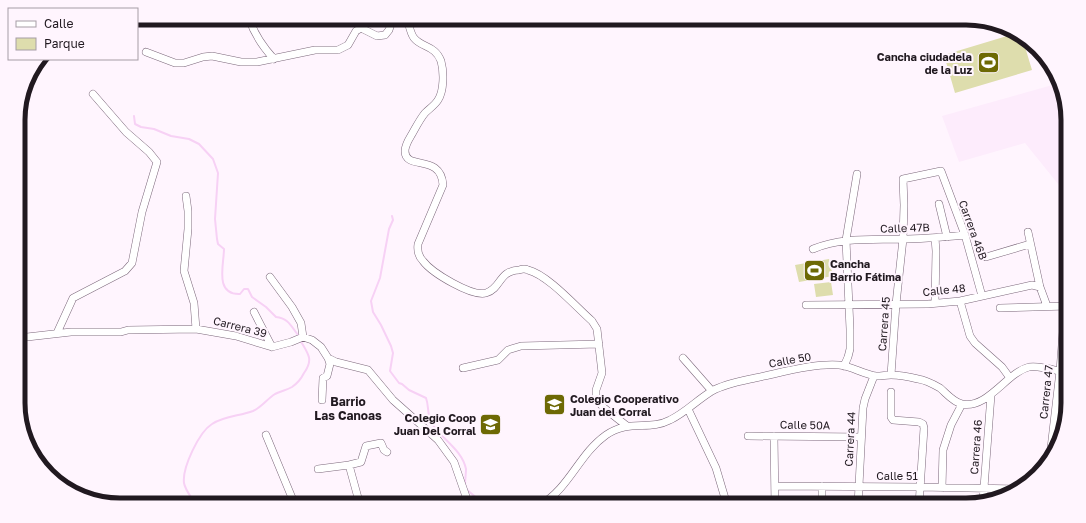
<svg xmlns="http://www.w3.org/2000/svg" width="1086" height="523" viewBox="0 0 1086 523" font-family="'Golos Text',sans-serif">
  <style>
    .built { fill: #fdecfc }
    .green { fill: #deddad }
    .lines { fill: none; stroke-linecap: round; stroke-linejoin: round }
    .stream { stroke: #f7d1f5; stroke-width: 2 }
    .minor-casing { stroke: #7c687b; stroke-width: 8 }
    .minor { stroke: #fff; stroke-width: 7 }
    .labels { text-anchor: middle; stroke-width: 4; stroke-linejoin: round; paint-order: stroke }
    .poi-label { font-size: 11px; font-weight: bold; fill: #211920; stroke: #fff5fe; text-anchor: end }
    .street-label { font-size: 11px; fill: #211920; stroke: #fff5fe }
    .neighbourhood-label { font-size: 12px; font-weight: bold; fill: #211920; stroke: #fff5fe }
    .rim { fill: none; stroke: #211920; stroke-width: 5 }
  </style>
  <rect width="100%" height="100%" fill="#fff5fe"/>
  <path class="built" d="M1056,84L1067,115V195L1025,143L959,162L942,116Z"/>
  <path class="green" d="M1017,33L1022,37L1032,70L955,93L944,55Z
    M829,259L833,276L799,282L795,265Z
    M831,282L833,295L816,297L814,284Z"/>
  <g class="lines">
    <path class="stream" d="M134,116L135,124L141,127L154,129L171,136L189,139L199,144L213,159L218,173L215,219L217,239L218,244L224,249C224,264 214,295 240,294L244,289H248L252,297L266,307L276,317C288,318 291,326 298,335
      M392,216L393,220L389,229L380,278L371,301L373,312L381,325L391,346L393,353L390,371L399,383L402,384L409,390L426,398C429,406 427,413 431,422C440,438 462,449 466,469C466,474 465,480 465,485
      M466,489L485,505
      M196,505C192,498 185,490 184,483C182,468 199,432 212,424C224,416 240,416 253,411C262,407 267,399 275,394C281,391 287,390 292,387C298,383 301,379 304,373C314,359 308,354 300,340"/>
    <defs>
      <path id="minor" d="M249,18C254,34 262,46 274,59
        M407,18C409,24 410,33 414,38C422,48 435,45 441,61C444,72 444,91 438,100C435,105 429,109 425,113C420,119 416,127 412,134C409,139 405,145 405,151C405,171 441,153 443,185L418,244C417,251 418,256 423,261C432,273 472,297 486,293C502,288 498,271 519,270C522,269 526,269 528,270C548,275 576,307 592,321L597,329L602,373L596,390V399L604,408L627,426
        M146,52L175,63H184L203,57L212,56L241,62H257L315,50H338L348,45L356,31L361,28L377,36L385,35L389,30L393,18
        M186,196L188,211V229L184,271L194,303L196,329
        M1066,201L1067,204
        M939,204L947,237
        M1028,232L1040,287L1047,306
        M813,249C842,237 872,240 902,239C923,239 944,237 965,235
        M986,257L1030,244
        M270,277L292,307L301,323L303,337
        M960,301L970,336L975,343L1002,367L1010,378
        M935,303L936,251L935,238
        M806,305L928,304L960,301L1032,285L1040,287
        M1000,308L1068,306
        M254,312L272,347
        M57,333L73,298L125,271L132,263L142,212L157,162L149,152L126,132L93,94
        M19,336L27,337L71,332H121L128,330L196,329L236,336L272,347L291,342L303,337L312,340L321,347L328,358L336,362L368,370L393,400L438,440L454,462L469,505
        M683,358L712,391
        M844,366L848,357L850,349V329L846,240L857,174
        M463,368L498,360L508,350L521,346L599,344
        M891,375L896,304L903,239L904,205L903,179L941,171L965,235L982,296
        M891,392V417L893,420L919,422L923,424L924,428L919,505
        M322,400L323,378L327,376L330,364L328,358
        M688,409L716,468L727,505
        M266,435L295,505
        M748,436L861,437
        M774,436L775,505
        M1050,457L1060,371L1065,306
        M349,465L360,505
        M318,469L349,465L361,462L366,446L381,443L384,450L387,452
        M775,486L920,487L1018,489
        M942,488L943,450L951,425L962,404
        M983,501L991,395
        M540,505C569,489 579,454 606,435C629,419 649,431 670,420C685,413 697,400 712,391C724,384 741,381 755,378C780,373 814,363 839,365C851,366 863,374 876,376C882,376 886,375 891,375C900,375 910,377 918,379C926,380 933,384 940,388C947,394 953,402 962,404C988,409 1006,373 1029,367C1041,365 1056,371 1068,373
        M822,505V486
        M858,505L863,408L865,399L874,376"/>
    </defs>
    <use href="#minor" class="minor-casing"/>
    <use href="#minor" class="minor"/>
  </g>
  <defs>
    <symbol id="stadium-square" viewBox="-11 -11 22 22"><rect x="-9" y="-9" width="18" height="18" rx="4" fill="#6d6904" stroke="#fff5fe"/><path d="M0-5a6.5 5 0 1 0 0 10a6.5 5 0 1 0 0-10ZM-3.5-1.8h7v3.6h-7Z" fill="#fff"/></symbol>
    <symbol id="school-square" viewBox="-11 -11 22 22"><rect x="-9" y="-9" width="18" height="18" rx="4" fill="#6d6904" stroke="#fff5fe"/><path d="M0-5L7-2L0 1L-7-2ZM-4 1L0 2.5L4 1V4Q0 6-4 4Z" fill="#fff"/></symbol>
  </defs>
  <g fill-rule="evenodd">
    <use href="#stadium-square" x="976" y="50" width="25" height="25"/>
    <use href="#stadium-square" x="802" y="258" width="25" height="25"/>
    <use href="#school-square" x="542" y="392" width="25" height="25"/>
    <use href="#school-square" x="478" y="412" width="25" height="25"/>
  </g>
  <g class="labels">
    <g class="poi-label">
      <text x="972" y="61">Cancha ciudadela<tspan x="972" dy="13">de la Luz</tspan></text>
      <text x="830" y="268" text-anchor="start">Cancha<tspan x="830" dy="13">Barrio Fátima</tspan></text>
      <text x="570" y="403" text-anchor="start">Colegio Cooperativo<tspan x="570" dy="13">Juan del Corral</tspan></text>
      <text x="476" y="422">Colegio Coop<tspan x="476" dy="13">Juan Del Corral</tspan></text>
    </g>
    <g class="street-label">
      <text transform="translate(905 228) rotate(-2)" y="4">Calle 47B</text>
      <text transform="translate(973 230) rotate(70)" y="4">Carrera 46B</text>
      <text transform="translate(944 290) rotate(-6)" y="4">Calle 48</text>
      <text transform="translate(884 324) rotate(-86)" y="4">Carrera 45</text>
      <text transform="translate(240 327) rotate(14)" y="4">Carrera 39</text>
      <text transform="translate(790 360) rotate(-10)" y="4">Calle 50</text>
      <text transform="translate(1046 392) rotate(-84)" y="4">Carrera 47</text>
      <text transform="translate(805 425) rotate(1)" y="4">Calle 50A</text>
      <text transform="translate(850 439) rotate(-87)" y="4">Carrera 44</text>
      <text transform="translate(976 447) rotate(-86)" y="4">Carrera 46</text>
      <text x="897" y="480">Calle 51</text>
    </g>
    <g class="neighbourhood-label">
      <text x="348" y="406">Barrio<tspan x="348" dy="14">Las Canoas</tspan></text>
    </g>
  </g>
  <path d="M0 0H1086V523H0ZM120 25H966A95 95 0 0 1 1061 120V403A95 95 0 0 1 966 498H120A95 95 0 0 1 25 403V120A95 95 0 0 1 120 25Z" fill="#fff5fe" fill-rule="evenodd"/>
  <path class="rim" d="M120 25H966A95 95 0 0 1 1061 120V403A95 95 0 0 1 966 498H120A95 95 0 0 1 25 403V120A95 95 0 0 1 120 25Z"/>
  <rect x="8" y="8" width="130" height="52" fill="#fff5fe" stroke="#a69da5"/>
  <rect x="16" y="21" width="20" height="6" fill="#ffffff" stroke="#a69da5"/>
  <text x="44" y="28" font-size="12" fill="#211920">Calle</text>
  <rect x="16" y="38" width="20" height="12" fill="#deddad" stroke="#a69da5"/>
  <text x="44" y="48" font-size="12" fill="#211920">Parque</text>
</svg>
